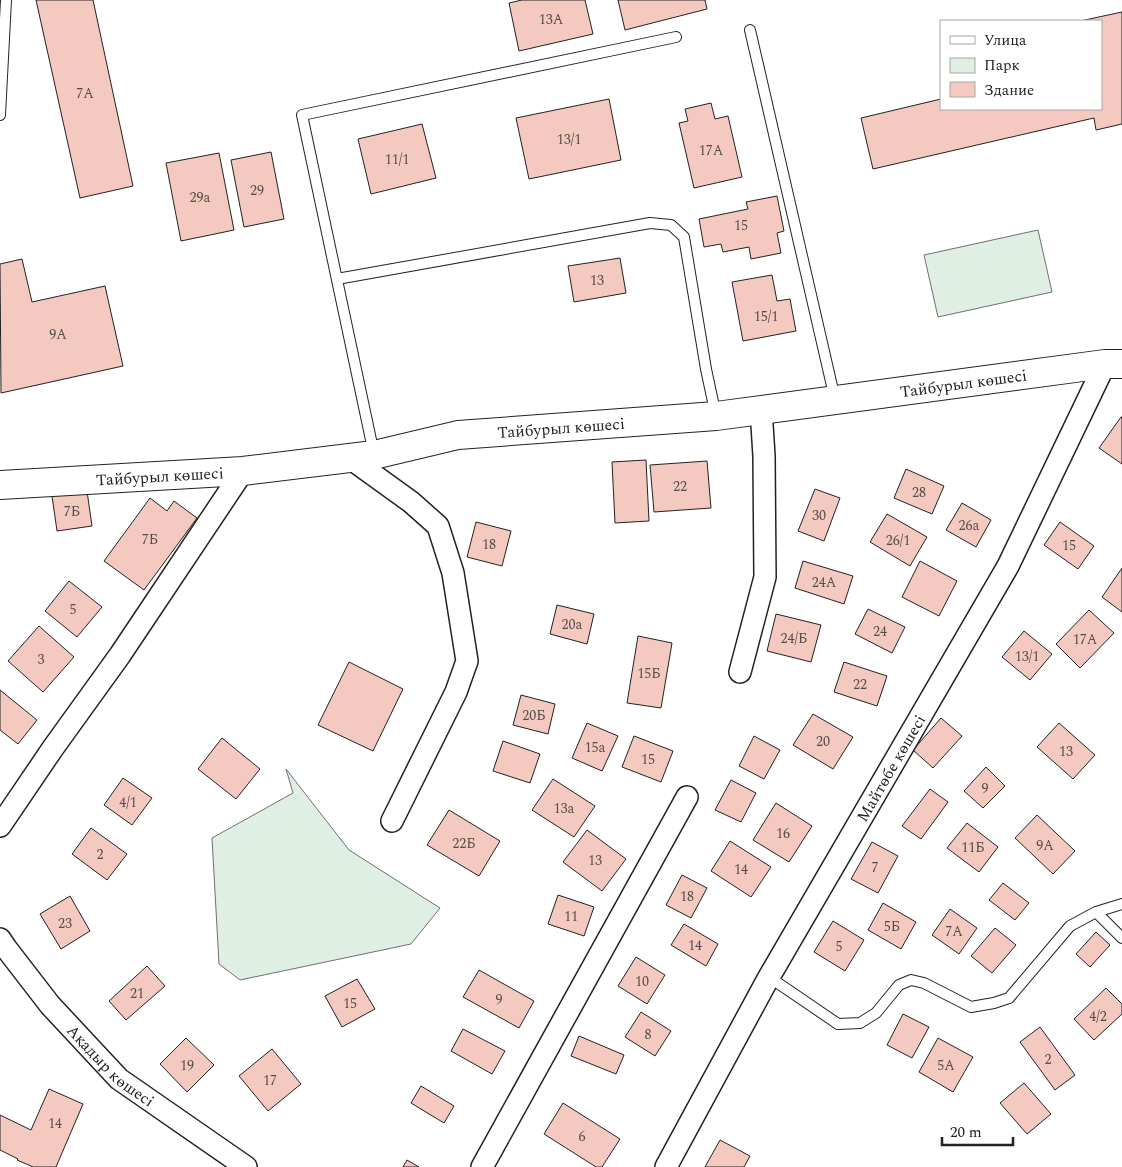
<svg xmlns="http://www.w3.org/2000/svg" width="1122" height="1167" viewBox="0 0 1122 1167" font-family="Spectral,serif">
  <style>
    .green { fill: #e0efe3; stroke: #6f6f6f }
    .building { fill: #f3c9c0; stroke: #222 }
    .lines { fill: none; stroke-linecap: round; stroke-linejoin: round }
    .lane-casing { stroke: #222; stroke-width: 12 }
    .street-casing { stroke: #222; stroke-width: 24 }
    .secondary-casing { stroke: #222; stroke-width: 30 }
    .lane { stroke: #fff; stroke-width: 10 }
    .street { stroke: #fff; stroke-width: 21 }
    .secondary { stroke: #fff; stroke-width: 28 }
    .labels { text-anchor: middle; stroke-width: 4; stroke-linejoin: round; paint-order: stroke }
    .number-label { font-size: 14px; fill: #564c4a }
    .street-label { font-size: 16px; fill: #222; stroke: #fff }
  </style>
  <rect width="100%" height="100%" fill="#fff"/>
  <path class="green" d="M1038,230L1052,292L938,317L924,255Z
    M286,769L349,850L440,908L411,944L240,980L219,964L212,838L293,793Z"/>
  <path class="building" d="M36,0H93L133,186L80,198Z
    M522,0H585L593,34L519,51L509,3Z
    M618,0H705L707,9L625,30Z
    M1122,12V124L1096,130L1094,118L873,169L861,118L941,99V109H1101V21H1080Z
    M609,99L621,160L529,179L516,118Z
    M711,103L715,119L728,116L742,177L694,188L679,123L688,121L685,109Z
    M422,124L436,178L371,194L358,139Z
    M271,152L284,219L244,227L231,160Z
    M219,153L234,230L181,241L166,163Z
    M777,196L784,231L777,233L781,253L751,259L749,247L723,252L721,244L704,247L699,219L748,209L746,202Z
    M620,258L626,293L574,302L568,266Z
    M22,259L32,302L105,286L123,366L1,393L0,264Z
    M772,275L777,301L790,299L796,331L743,341L732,282Z
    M1121,417H1122V464L1099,448Z
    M646,460L649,521L615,523L612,462Z
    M707,461L711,508L654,512L650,465Z
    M906,469L944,486L932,514L894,498Z
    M815,489L840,498L824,541L798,531Z
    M87,491L92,526L57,531L52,496Z
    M150,498L167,511L174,501L197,518L144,590L104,561Z
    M962,503L991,520L976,547L946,530Z
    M887,514L927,537L910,566L870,542Z
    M476,522L511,531L502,566L467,557Z
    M1060,522L1094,546L1078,569L1044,545Z
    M803,561L853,576L844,604L795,588Z
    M920,561L957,581L939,616L902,597Z
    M1122,568V612L1102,597Z
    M69,581L102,607L77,637L45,611Z
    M557,605L594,614L587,644L550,634Z
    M868,609L905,627L892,653L855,634Z
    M1089,610L1114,633L1080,668L1056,644Z
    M776,614L821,625L811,662L767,651Z
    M39,626L74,657L43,692L8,661Z
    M1024,631L1052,654L1030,680L1002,657Z
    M638,636L672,643L661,708L627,703Z
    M349,662L403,689L373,751L318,725Z
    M844,662L887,676L877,706L834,692Z
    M0,690L37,720L18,744L0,730Z
    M521,695L555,704L548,734L513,725Z
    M813,714L853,737L833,769L793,745Z
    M941,718L962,736L933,768L913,750Z
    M587,723L618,736L602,771L572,758Z
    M1059,723L1095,755L1073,779L1037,747Z
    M634,736L673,751L661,782L622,767Z
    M754,736L780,750L764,779L739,766Z
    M222,738L260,769L236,799L198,769Z
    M503,741L540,754L530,783L493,771Z
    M986,767L1005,786L983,808L964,791Z
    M123,778L152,798L132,825L104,805Z
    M553,779L595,806L574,837L532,810Z
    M731,780L756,793L741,822L715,810Z
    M930,789L948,802L921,839L902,826Z
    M776,803L812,826L789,862L753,840Z
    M449,810L500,841L479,876L427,845Z
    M1037,815L1075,851L1053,874L1015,838Z
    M967,823L998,847L979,872L947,848Z
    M91,828L127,854L107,880L72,854Z
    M587,830L626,859L602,891L563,862Z
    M730,841L771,867L751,897L711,871Z
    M872,842L898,856L878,893L851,879Z
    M682,875L707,888L691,918L666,905Z
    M1003,883L1029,903L1015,920L989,900Z
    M558,895L594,907L584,936L548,924Z
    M70,896L90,931L61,949L40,914Z
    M883,903L916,922L901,949L868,930Z
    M950,909L977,928L959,954L932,935Z
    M833,921L864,940L845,971L814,952Z
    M684,924L718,944L706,966L671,945Z
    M995,928L1016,945L992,973L971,956Z
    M1096,932L1110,945L1090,967L1076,954Z
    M636,957L665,975L647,1004L618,986Z
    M147,966L165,986L126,1020L109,1001Z
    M479,970L534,1001L519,1028L463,997Z
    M357,979L375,1009L342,1027L325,996Z
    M1106,988L1122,1004V1014L1094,1040L1074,1019Z
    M641,1012L671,1031L655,1056L625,1037Z
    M903,1014L929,1027L912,1058L887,1045Z
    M1040,1027L1075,1075L1055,1090L1020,1042Z
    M463,1029L505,1051L492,1074L451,1051Z
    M579,1036L624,1055L616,1074L571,1056Z
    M186,1038L214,1065L187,1092L160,1064Z
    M938,1038L973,1057L953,1092L919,1072Z
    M272,1049L301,1084L268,1111L239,1076Z
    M1024,1083L1051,1114L1027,1134L1000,1103Z
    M421,1086L454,1106L444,1123L411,1103Z
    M49,1089L83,1104L56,1167H33L17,1160L18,1159L0,1150V1115L31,1130Z
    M563,1103L620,1139L602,1167H596L544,1134Z
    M720,1140L750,1156L744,1167H705Z
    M407,1160L419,1167H403Z"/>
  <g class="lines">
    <defs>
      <path id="lane" d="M750,30L835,399
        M0,115L6,0
        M337,279L650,223L671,225L684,237L706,369L716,416
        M374,454L302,115L676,37
        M1096,912L1122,938
        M769,977L838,1024L860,1023L876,1013L899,985L911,980L924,983L971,1007L994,1003L1009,998L1070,926L1096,912L1122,904"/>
      <g id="street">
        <path d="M350,458L411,502L438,526L453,573L467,661L456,692L392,821"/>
        <path d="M740,672L765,577L764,456L761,409"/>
        <path d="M0,826L53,748L120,655L243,471"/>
        <path id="s1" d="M0,939L6,948L50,1005L119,1079L246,1167"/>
        <path d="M482,1167L687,797"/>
        <path id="s2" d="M666,1167L769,977L1008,566L1105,364"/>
      </g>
      <g id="secondary">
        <path id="s3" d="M0,485L243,471L374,455L458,435L716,416L1105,364H1122"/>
      </g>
    </defs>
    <use href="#lane" class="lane-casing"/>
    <use href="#street" class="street-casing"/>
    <use href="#secondary" class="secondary-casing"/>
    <use href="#lane" class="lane"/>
    <use href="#street" class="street"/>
    <use href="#secondary" class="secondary"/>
  </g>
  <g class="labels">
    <g class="number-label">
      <text x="551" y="24">13А</text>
      <text x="85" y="98">7А</text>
      <text x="569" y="144">13/1</text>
      <text x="711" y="155">17А</text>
      <text x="397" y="164">11/1</text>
      <text x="257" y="195">29</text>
      <text x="200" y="202">29а</text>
      <text x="741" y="230">15</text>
      <text x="597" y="285">13</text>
      <text x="766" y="321">15/1</text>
      <text x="58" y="339">9А</text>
      <text x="680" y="491">22</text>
      <text x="919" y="497">28</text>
      <text x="72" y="516">7Б</text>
      <text x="819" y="520">30</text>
      <text x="969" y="530">26а</text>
      <text x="150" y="544">7Б</text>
      <text x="898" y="545">26/1</text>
      <text x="489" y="549">18</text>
      <text x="1069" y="550">15</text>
      <text x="824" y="587">24А</text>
      <text x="73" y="614">5</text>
      <text x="572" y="629">20а</text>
      <text x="880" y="636">24</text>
      <text x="794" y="643">24/Б</text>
      <text x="1085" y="644">17А</text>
      <text x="1027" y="661">13/1</text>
      <text x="41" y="664">3</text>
      <text x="649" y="678">15Б</text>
      <text x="860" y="689">22</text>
      <text x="534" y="720">20Б</text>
      <text x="823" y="746">20</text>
      <text x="595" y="752">15а</text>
      <text x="1066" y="756">13</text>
      <text x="648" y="764">15</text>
      <text x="985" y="793">9</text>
      <text x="128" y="807">4/1</text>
      <text x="564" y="813">13а</text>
      <text x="783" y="838">16</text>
      <text x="464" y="848">22Б</text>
      <text x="1045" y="850">9А</text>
      <text x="973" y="852">11Б</text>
      <text x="100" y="859">2</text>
      <text x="595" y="865">13</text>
      <text x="875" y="872">7</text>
      <text x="741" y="874">14</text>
      <text x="687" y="901">18</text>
      <text x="571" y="921">11</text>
      <text x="65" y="928">23</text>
      <text x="892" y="931">5Б</text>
      <text x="954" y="936">7А</text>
      <text x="695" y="950">14</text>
      <text x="839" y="951">5</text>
      <text x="642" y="986">10</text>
      <text x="137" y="998">21</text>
      <text x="499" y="1004">9</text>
      <text x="350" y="1008">15</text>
      <text x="1098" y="1021">4/2</text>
      <text x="648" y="1039">8</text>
      <text x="1048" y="1064">2</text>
      <text x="187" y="1070">19</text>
      <text x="946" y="1070">5А</text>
      <text x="270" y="1085">17</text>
      <text x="55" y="1128">14</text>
      <text x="582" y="1141">6</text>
    </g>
    <g class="street-label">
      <text dy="6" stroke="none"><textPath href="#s3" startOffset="970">Тайбурыл көшесі</textPath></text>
      <text dy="6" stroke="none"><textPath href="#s3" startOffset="565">Тайбурыл көшесі</textPath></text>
      <text dy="6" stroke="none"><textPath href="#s3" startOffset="160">Тайбурыл көшесі</textPath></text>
      <text dy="6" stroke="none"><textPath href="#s2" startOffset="458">Майтөбе көшесі</textPath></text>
      <text dy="6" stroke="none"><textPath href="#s1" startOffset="169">Ақадыр көшесі</textPath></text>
    </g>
  </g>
  <rect x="940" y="20" width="162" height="90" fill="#ffffff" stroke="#a7a7a7"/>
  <rect x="950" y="36" width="25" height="8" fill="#ffffff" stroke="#a7a7a7"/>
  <text x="984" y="45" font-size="15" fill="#222222">Улица</text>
  <rect x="950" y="58" width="25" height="15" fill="#e0efe3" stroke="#a7a7a7"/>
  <text x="984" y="70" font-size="15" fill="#222222">Парк</text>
  <rect x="950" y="82" width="25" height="15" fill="#f3c9c0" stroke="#a7a7a7"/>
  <text x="984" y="95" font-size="15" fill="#222222">Здание</text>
  <path d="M942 1137v8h71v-8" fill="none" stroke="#222222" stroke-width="2.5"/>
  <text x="950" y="1137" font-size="15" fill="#222222" stroke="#ffffff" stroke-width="4" paint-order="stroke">20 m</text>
</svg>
